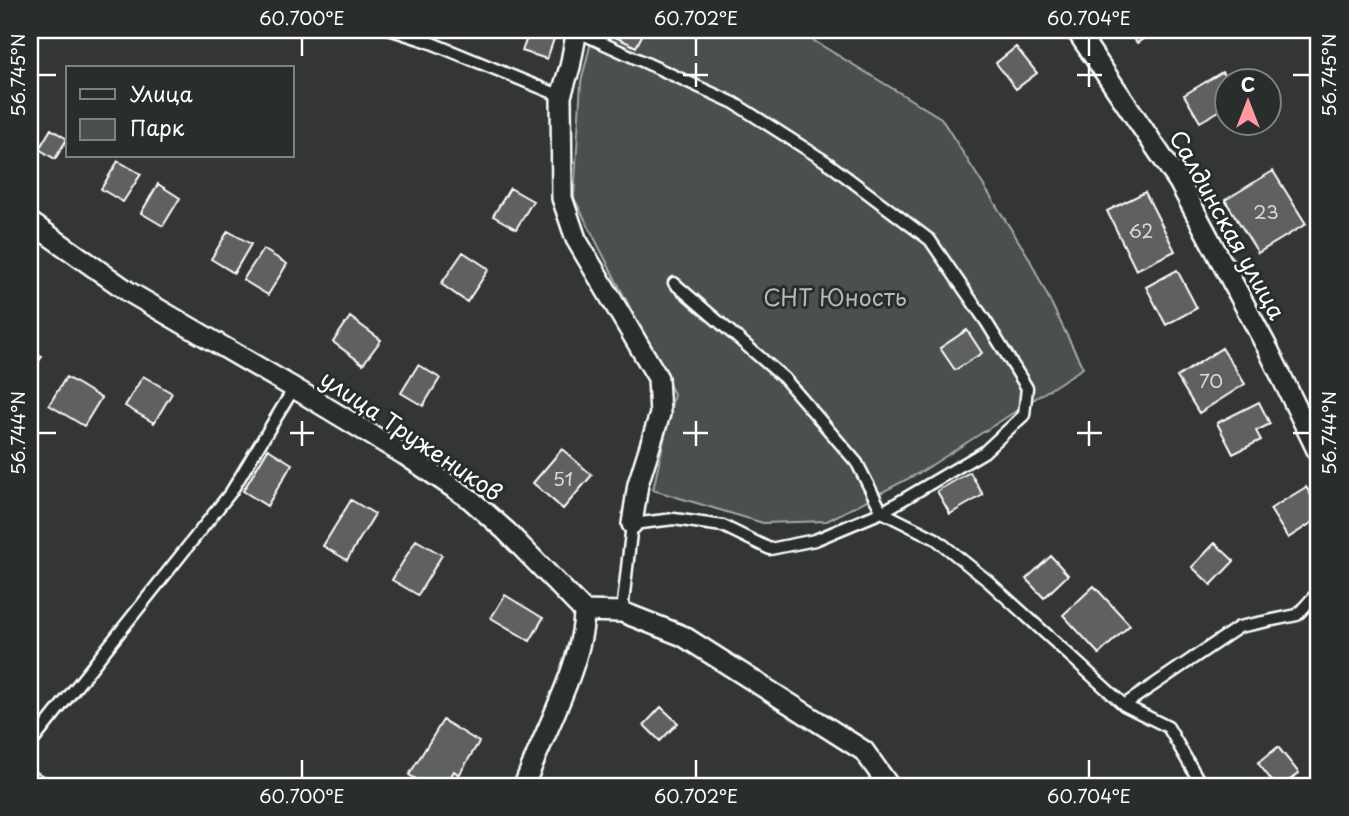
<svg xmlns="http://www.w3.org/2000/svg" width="1349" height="816" viewBox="0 0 1349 816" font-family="'Playpen Sans',sans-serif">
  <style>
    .green { fill: #4c4f50; stroke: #a6a7a8; stroke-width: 2 }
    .building { fill: #5f6162; stroke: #fff; stroke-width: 2 }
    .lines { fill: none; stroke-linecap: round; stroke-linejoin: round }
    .lane-casing { stroke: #fff; stroke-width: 15 }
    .street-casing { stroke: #fff; stroke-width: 24 }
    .lane { stroke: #2a2d2e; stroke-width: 10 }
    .street { stroke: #2a2d2e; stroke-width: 19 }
    .ticks { fill: none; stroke: #fff; stroke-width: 2.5 }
    .labels { text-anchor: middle; stroke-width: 6; stroke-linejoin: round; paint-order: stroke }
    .number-label { font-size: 19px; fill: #d7d8d8 }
    .street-label { font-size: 23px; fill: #fff; stroke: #2a2d2e }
    .park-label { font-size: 23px; fill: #b7b9b9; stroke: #2a2d2e }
    .neatline { fill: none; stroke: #fff; stroke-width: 2.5 }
    .ticks-label { font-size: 18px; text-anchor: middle; fill: #fff }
  </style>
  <rect width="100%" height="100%" fill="#333536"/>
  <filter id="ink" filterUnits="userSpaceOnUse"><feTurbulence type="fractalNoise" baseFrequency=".0143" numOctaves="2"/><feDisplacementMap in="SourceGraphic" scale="14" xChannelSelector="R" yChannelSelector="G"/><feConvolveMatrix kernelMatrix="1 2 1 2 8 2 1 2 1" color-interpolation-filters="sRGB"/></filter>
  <g filter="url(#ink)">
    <path class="green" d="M594,30H796L941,118L1028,256L1083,368L921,472L827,521L763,523L653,490L674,394L574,198L581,82Z"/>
    <path class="building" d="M530,30H557L547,59L522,51Z
      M609,30H645L636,47L607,33Z
      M1127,30H1157L1137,43Z
      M1016,47L1037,73L1016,89L996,63Z
      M1222,72L1227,80L1226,107L1200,122L1184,95Z
      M51,129L67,139L55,159L39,149Z
      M118,161L141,174L123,202L101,189Z
      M1273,171L1306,224L1258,253L1225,200Z
      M158,184L180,198L163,226L141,213Z
      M510,188L533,201L516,229L493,216Z
      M1145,192L1175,251L1136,270L1107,211Z
      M228,231L251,244L234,273L211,259Z
      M263,249L287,264L268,295L243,280Z
      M463,252L489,269L467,302L441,284Z
      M1177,270L1197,308L1166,325L1146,287Z
      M350,317L381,340L363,364L333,342Z
      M967,330L982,353L955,370L940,348Z
      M1222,348L1245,384L1199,413L1177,377Z
      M30,349L42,356L30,376Z
      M418,365L440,378L423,406L401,393Z
      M143,376L172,393L154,423L125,406Z
      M66,377L101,398L84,426L49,405Z
      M1259,402L1270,424L1256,431L1261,440L1233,454L1217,423Z
      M268,449L292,464L267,506L243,491Z
      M562,449L592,475L563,509L533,483Z
      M970,472L983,495L950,514L937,491Z
      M1306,487L1319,508V518L1288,538L1270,509Z
      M351,500L375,514L347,560L323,546Z
      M416,540L442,555L418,595L392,580Z
      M1215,543L1234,561L1211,585L1192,567Z
      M1051,556L1068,575L1044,598L1026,579Z
      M1094,586L1130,625L1099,654L1063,615Z
      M505,595L543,618L530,641L491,618Z
      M661,707L678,723L660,741L644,725Z
      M443,720L479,742L459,775L454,771L445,786H428L409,775Z
      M1278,747L1299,773L1282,786H1276L1258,763Z
      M30,768L47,778L42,786H30Z"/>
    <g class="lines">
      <defs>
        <path id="lane" d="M392,30L429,42L561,96
          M576,31L734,103L825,161L930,240L987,323L1027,388L1024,415L984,452L882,512L857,463L784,378L674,283
          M622,612L632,524L674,519L723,526L770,549L815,540L882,512L936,539L988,581L1124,705L1239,627L1297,615L1319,591
          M1124,705L1168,727L1202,786
          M30,745L231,492L294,388"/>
        <path id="street" d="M577,30L570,67L561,96L562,198L576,239L658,378L660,414L638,484L632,524
          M1076,30L1179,182L1268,349L1319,454
          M30,222L129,292L294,388L405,455L470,499L506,531L584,611L622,612L683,636L864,751L889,786
          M524,786C542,736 584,662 584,611"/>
      </defs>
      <use href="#lane" class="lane-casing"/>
      <use href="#street" class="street-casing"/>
      <use href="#lane" class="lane"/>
      <use href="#street" class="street"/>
    </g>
  </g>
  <path class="ticks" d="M302,38V56M696,38V56M1089,38V56M696,63V87M1089,63V87M38,75H56M683,75H708M1077,75H1102M1293,75H1310M302,421V446M696,421V446M1089,421V446M38,433H56M290,433H314M683,433H708M1077,433H1102M1293,433H1310M302,760V778M696,760V778M1089,760V778"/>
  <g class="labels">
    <g class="number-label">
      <text x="1266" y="219">23</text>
      <text x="1141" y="238">62</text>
      <text x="1211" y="388">70</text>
      <text x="563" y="486">51</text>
    </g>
    <g class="street-label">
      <text transform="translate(1227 225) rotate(61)" y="8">Салдинская улица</text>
      <text transform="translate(411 436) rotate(34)" y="8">улица Тружеников</text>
    </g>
    <g class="park-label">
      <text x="835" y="306">СНТ Юность</text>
    </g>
  </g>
  <rect width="1349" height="816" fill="none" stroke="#2a2d2e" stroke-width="77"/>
  <rect x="66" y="66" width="228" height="91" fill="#2a2d2e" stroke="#7f8182" stroke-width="2"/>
  <rect x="80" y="89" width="35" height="10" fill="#2a2d2e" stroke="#7f8182" stroke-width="2"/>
  <text x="130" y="102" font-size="21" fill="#ffffff">Улица</text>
  <rect x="80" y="119" width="35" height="21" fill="#4c4f50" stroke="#7f8182" stroke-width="2"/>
  <text x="130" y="136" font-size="21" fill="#ffffff">Парк</text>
  <g transform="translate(1248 102)"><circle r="33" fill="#2a2d2e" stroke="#7f8182" stroke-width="2"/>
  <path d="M0-5L12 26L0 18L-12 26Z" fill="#ff9aa2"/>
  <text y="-10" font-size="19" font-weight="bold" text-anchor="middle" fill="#ffffff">С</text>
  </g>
  <rect x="38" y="38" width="1272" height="740" class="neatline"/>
  <g class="ticks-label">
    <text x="302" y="25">60.700°E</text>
    <text x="696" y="25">60.702°E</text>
    <text x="1089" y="25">60.704°E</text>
    <text transform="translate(19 75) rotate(-90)" y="6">56.745°N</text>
    <text transform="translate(1330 75) rotate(-90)" y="6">56.745°N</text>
    <text transform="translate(19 433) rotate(-90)" y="6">56.744°N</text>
    <text transform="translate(1330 433) rotate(-90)" y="6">56.744°N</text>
    <text x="302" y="803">60.700°E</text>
    <text x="696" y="803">60.702°E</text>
    <text x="1089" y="803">60.704°E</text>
  </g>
</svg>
